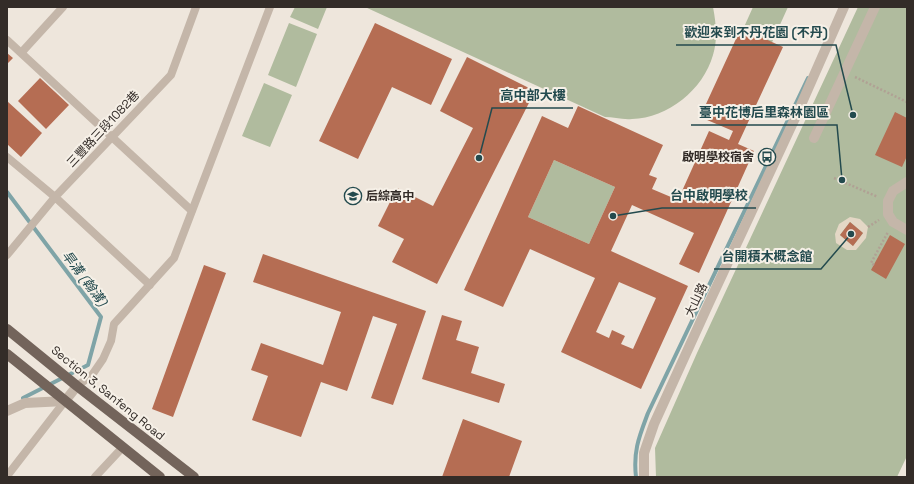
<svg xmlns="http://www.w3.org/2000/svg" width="914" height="484" viewBox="0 0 914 484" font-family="'Space Grotesk','Noto Sans TC',sans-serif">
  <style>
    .green { fill: #b0bb9e }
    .plaza { fill: #e4d7c5; fill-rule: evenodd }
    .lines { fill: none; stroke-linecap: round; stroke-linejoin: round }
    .stream { stroke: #7fa4a7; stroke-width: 4 }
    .building { fill: #b56d53; fill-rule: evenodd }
    .path { stroke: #b0a194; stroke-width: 2.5; stroke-dasharray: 2 2; stroke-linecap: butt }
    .lane { stroke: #c4b6a9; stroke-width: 8 }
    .street { stroke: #c4b6a9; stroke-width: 10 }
    .primary { stroke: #73645b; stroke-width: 10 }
    .labels { text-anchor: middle; stroke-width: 4; stroke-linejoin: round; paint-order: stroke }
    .street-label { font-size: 12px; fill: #332c28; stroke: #f6f0e7 }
    .poi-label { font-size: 12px; font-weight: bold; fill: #332c28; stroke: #f6f0e7; text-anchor: end }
    .water-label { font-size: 13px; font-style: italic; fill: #234a4e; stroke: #f6f0e7 }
    .leader { fill: none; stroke: #234a4e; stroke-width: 1.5 }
    .callout-dot { fill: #234a4e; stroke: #f6f0e7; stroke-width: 1.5 }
    .callout-label { font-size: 13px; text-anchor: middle; font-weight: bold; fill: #234a4e; stroke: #f6f0e7; stroke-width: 4; stroke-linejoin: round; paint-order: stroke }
  </style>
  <rect width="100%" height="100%" fill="#eee6dc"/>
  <path class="green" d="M295,7H327L318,29L290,17Z
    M365,7H713C716,23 718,39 713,55C703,90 668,118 632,119C623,120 613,117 605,117Z
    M753,7H788L769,49L740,36Z
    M858,7H907V456L897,477H656L655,448L697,353Z
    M289,23L317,34L296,87L268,75Z
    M264,83L292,95L270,147L242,136Z
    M554,160L615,187L589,244L528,217Z"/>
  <path class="plaza" d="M850,217L860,219L868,227L866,238L856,250H847L836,243L835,234L839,224ZM850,222L863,233L853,246L840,235Z"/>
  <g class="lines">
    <path class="stream" d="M7,192L101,317L88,365L23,398
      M636,477C633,451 639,437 648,413L808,78"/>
  </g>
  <path class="building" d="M375,23L452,59L431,105L392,87L358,159L319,141Z
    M741,28L783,47L738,144L754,151L699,273L679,264L694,233L632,205L611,251L688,286L641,389L561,352L595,278L530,249L503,307L464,290L542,116L568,128L578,106L663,145L649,175L657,178L652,189L678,200L709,131L729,140L733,131L700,117ZM554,160L615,187L589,244L528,217ZM619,282L656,298L633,349L621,344L625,336L612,330L609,338L596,332Z
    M7,53L13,58L7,64Z
    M467,57L535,91L437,284L392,262L404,239L378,226L397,188L433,206L473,128L440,111Z
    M40,78L69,105L46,129L18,101Z
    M7,101L42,133L21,157L7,144Z
    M895,112L907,118V156L902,167L875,155Z
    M850,222L863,233L853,246L840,235Z
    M890,235L905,244L886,279L871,270Z
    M263,254L426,311L393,405L371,398L397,324L373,316L347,391L321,382L301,437L252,420L268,376L251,370L261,343L323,365L341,312L253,282Z
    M204,265L226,273L173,417L152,409Z
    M442,315L462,321L456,340L479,347L471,373L505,384L499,403L422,379Z
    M463,419L522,441L509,477H442Z"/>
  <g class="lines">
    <path class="path" d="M855,77L907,102
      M834,178L878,197
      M868,227L879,220
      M874,265L871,263L888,232"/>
    <path class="lane" d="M7,40L192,211
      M21,53L63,7
      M7,157L55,197L150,285
      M7,255L55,197L171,75L196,7
      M77,386L92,375L103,359L111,341L114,324L174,258L270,7
      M7,476L65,401
      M95,477L122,448"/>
    <path class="street" d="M814,138L875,7
      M907,182L893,191L888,201V214L893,222L907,230
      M7,411L25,403L65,401L77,386
      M644,477V453L654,424L709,303L797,114L844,7"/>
    <path class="primary" d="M7,329L77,386L194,477
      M7,354L160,477"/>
  </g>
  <defs>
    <symbol id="bus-ring" viewBox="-11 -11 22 22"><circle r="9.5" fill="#f6f0e7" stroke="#234a4e" stroke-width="1.5"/><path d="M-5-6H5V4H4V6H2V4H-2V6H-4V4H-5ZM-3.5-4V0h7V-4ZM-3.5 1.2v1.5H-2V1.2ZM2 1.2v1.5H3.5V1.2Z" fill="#234a4e"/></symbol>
    <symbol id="school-ring" viewBox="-11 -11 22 22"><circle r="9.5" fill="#f6f0e7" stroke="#234a4e" stroke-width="1.5"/><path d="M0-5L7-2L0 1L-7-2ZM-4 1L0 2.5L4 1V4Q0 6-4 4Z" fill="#234a4e"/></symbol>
  </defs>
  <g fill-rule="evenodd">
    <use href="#bus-ring" x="757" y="147" width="20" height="20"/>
    <use href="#school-ring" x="343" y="186" width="20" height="20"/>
  </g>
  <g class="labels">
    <g class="street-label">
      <text transform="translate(103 129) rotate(-47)" y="4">三豐路三段1082巷</text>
      <text transform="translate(696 300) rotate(-65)" y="4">大山路</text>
      <text transform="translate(108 393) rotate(39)" y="4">Section 3, Sanfeng Road</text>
    </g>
    <g class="poi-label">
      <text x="754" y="161">啟明學校宿舍</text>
      <text x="366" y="200" text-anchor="start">后綜高中</text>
    </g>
    <g class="water-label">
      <text transform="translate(85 278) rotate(53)" y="5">旱溝 (翰溝)</text>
    </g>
  </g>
  <path class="leader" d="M853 115L836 45H676M479 158L492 108H573M842 180L837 125H691M613 216L662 208H756M851 234L821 269H714"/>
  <g class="callout-dot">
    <circle cx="853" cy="115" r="4"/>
    <circle cx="479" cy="158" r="4"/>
    <circle cx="842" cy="180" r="4"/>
    <circle cx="613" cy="216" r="4"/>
    <circle cx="851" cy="234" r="4"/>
  </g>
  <g class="callout-label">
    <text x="756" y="37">歡迎來到不丹花園 (不丹)</text>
    <text x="533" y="100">高中部大樓</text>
    <text x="764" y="117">臺中花博后里森林園區</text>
    <text x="709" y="200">台中啟明學校</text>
    <text x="767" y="261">台開積木概念館</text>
  </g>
  <rect width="914" height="484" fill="none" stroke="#332c28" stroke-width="16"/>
</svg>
